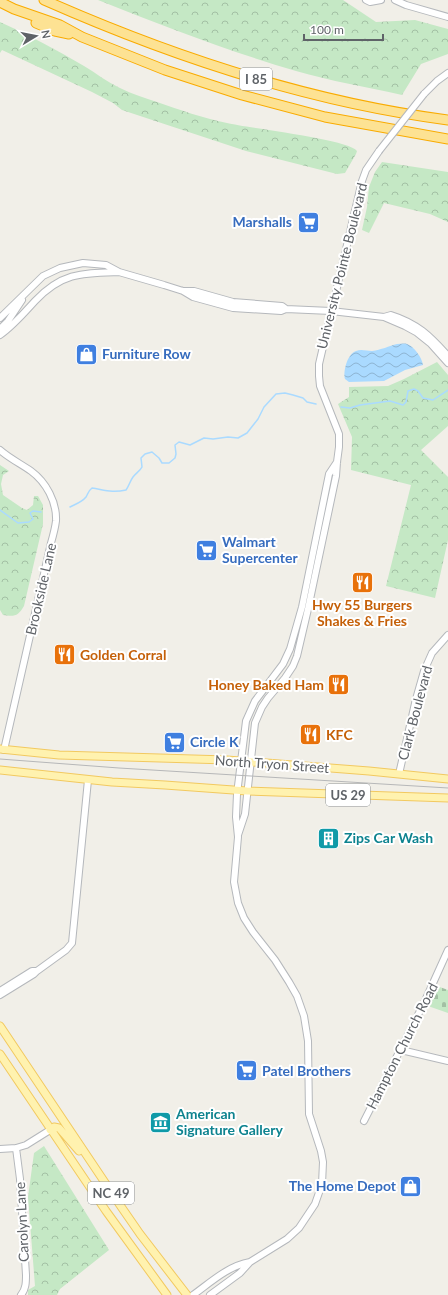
<svg xmlns="http://www.w3.org/2000/svg" width="448" height="1295" viewBox="0 0 448 1295" font-family="Lato,sans-serif">
  <style>
    .forest { fill: url(#forest-crowns) }
    .cemetery { fill: url(#cemetery-stones) }
    .water { fill: url(#water-waves) }
    .lines { fill: none; stroke-linecap: round; stroke-linejoin: round }
    .stream { stroke: #aadaff; stroke-width: 1.5 }
    .minor-casing { stroke: #b5b8bc; stroke-width: 8 }
    .major-casing { stroke: #f2c960; stroke-width: 9 }
    .highway-casing { stroke: #f9ab00; stroke-width: 11 }
    .minor { stroke: #fff; stroke-width: 6 }
    .major { stroke: #fff2af; stroke-width: 7 }
    .highway { stroke: #fde293; stroke-width: 9 }
    .tram { stroke: #b6b7b8; stroke-width: 1 }
    .minor-bridge-casing { stroke: #b5b8bc; stroke-width: 8; stroke-linecap: butt }
    .minor-bridge { stroke: #fff; stroke-width: 6 }
    .labels { text-anchor: middle; stroke-width: 4; stroke-linejoin: round; paint-order: stroke }
    .shield { fill: #fff; stroke: #8f9295; stroke-width: 1 }
    .shield-label { font-size: 13px; font-weight: bold; fill: #5f6368 }
    .shop-label { font-size: 14px; font-weight: bold; fill: #366cbe; stroke: #fff; text-anchor: start }
    .street-label { font-size: 14px; fill: #5f6368; stroke: #fff }
    .food-label { font-size: 14px; font-weight: bold; fill: #c56008; stroke: #fff; text-anchor: start }
    .culture-label { font-size: 14px; font-weight: bold; fill: #0d838f; stroke: #fff; text-anchor: start }
  </style>
  <defs>
    <pattern id="forest-crowns" width="20" height="18" patternUnits="userSpaceOnUse"><rect width="20" height="18" fill="#c5e8c5"/><path d="M2 6a3 3 0 1 1 6 0M12 15a3 3 0 1 1 6 0" fill="none" stroke="#a3c0a4"/></pattern>
    <pattern id="cemetery-stones" width="16" height="16" patternUnits="userSpaceOnUse"><rect width="16" height="16" fill="#c5e8c5"/><path d="M2 7V4a2 2 0 0 1 4 0v3zM10 15v-3a2 2 0 0 1 4 0v3z" fill="#a3c0a4"/></pattern>
    <pattern id="water-waves" width="16" height="10" patternUnits="userSpaceOnUse"><rect width="16" height="10" fill="#aadaff"/><path d="M0 5q4-4 8 0t8 0" fill="none" stroke="#8eb4d2"/></pattern>
  </defs>
  <rect width="100%" height="100%" fill="#f1efe8"/>
  <path class="forest" d="M98,0H343L376,22L415,20L448,29V54L421,64L402,95C367,87 330,81 296,71C228,51 163,26 98,0Z
    M0,22C29,35 57,50 84,66C96,73 107,82 120,88C132,94 145,98 157,102C180,110 203,118 227,123C247,128 349,139 357,151L356,154L345,173L337,174L246,151L122,110L113,103L92,92L2,50L0,53Z
    M382,162L448,172V222L430,214L384,203L369,233L362,230L367,207L369,187L375,172Z
    M437,362L448,375V426L421,450L448,477V540L435,598L386,586L411,485L351,470L352,437L338,404L349,397V387L388,386L404,379Z
    M0,465L9,471L3,475L1,484L3,495L22,508L27,510L33,505L34,496H38L43,505V524L24,606C18,616 15,617 3,615L0,610Z
    M44,1146L109,1250L60,1289L57,1295H28V1290L35,1286L28,1197L34,1153Z"/>
  <path class="cemetery" d="M437,986L448,990V1013L428,1006Z"/>
  <path class="water" d="M397,344C400,344 404,343 407,344C414,346 422,358 423,365L405,370L384,381L349,382L345,379C343,372 347,354 356,351C361,349 367,351 372,351C381,350 389,346 397,344Z"/>
  <g class="lines">
    <path class="stream" d="M341,407L350,408L360,405L390,401L403,405L406,402L408,391L414,389L418,391L423,398L433,400L448,390
      M70,507C76,504 82,502 86,497C88,494 88,491 92,488C105,490 112,493 126,490C129,486 130,481 133,477C136,473 140,471 142,467L141,458L145,454L152,452L159,458L162,463H169L175,458L176,454L175,445L179,442L190,445L204,438L213,439L228,437L238,438L247,433L258,419L264,407L276,394L285,393L293,395L303,398L307,402L316,404
      M0,510L18,523L29,522L33,519L30,513L33,511L41,512"/>
    <defs>
      <path id="minor" d="M366,0L370,2L381,0
        M395,0L406,5L448,17
        M424,94L437,81L448,73
        M183,291L193,297L233,308L281,311L286,309
        M384,317L391,315C417,323 430,336 448,356
        M0,318L43,276L60,268L83,263L106,265L119,272L164,285L183,291H194L233,302L282,306L286,309L331,311L384,317L405,326L416,332L431,344L448,363
        M0,329L8,321L22,300
        M0,335C13,326 24,313 35,301C62,272 83,273 119,272
        M0,450C9,458 21,464 31,471C46,482 57,502 56,521C55,529 53,536 51,543L4,750
        M399,774L416,699L424,671L432,653L448,635
        M238,835L245,814L255,723L262,707L268,698L285,678L293,666L297,656L308,609L336,476L337,462L339,447V434L320,386L319,376V364L362,181L366,170L379,151
        M37,971L66,950L72,943L88,780
        M0,991L32,971H37L34,974L0,995
        M401,1050L448,1061
        M364,1121L424,1003L448,950
        M16,1148L20,1179L26,1275C26,1282 26,1289 21,1295
        M0,1149L16,1148L26,1145L50,1130
        M250,1262L287,1239L299,1228L315,1204L322,1184L323,1162L321,1151L309,1114L308,1041L304,1016L297,996L289,982L275,960L253,932L244,918L238,903L234,882L238,837L236,817L237,794L246,721L255,701L283,664L290,649L302,607L329,474L337,462
        M193,1295C211,1282 228,1266 250,1262L240,1273L210,1295"/>
      <path id="major" d="M0,749L59,755L227,760L369,771L448,779
        M0,770L112,782L165,785L247,791L448,798
        M0,1026L122,1208L140,1234L187,1295
        M0,1054L106,1211L167,1295
        M50,1130L54,1127L59,1128L79,1151"/>
      <path id="highway" d="M44,0C173,57 308,102 448,120
        M0,2L14,9L60,25L82,37L165,70L242,95L325,117L448,139
        M36,23L55,31L69,34"/>
    </defs>
    <use href="#minor" class="minor-casing"/>
    <use href="#major" class="major-casing"/>
    <use href="#highway" class="highway-casing"/>
    <use href="#minor" class="minor"/>
    <use href="#major" class="major"/>
    <use href="#highway" class="highway"/>
    <path class="tram" d="M0,759L119,768L448,788"/>
    <defs>
      <path id="minor-bridge" d="M379,151L424,94"/>
    </defs>
    <use href="#minor-bridge" class="minor-bridge-casing"/>
    <use href="#minor-bridge" class="minor-bridge"/>
  </g>
  <defs>
    <symbol id="supermarket-square" viewBox="-11 -11 22 22"><rect x="-9" y="-9" width="18" height="18" rx="4" fill="#3f7fe0" stroke="#fff"/><path d="M-6-5.5h2.5l.6 2H6L4.5 2H-2.5L-4.4-4H-6ZM-1.5 3.2a1.3 1.3 0 1 0 .1 0ZM3 3.2a1.3 1.3 0 1 0 .1 0Z" fill="#fff"/></symbol>
    <symbol id="shop-square" viewBox="-11 -11 22 22"><rect x="-9" y="-9" width="18" height="18" rx="4" fill="#3f7fe0" stroke="#fff"/><path d="M-5-2.5h2.3a2.7 3.5 0 0 1 5.4 0H5L5.5 6h-11ZM-1.5-2.5h3a1.5 2.3 0 0 0-3 0Z" fill="#fff"/></symbol>
    <symbol id="restaurant-square" viewBox="-11 -11 22 22"><rect x="-9" y="-9" width="18" height="18" rx="4" fill="#e8710a" stroke="#fff"/><path d="M-5-6h1v4h1v-4h1v4h1v-4h1v5L-1.5 .5V6h-2V.5L-5-1ZM5-6V6H3V1.5H1.5Q1.5-4 5-6Z" fill="#fff"/></symbol>
    <symbol id="building-square" viewBox="-11 -11 22 22"><rect x="-9" y="-9" width="18" height="18" rx="4" fill="#0f9aa8" stroke="#fff"/><path d="M-4-6H4V6H1V3H-1V6H-4ZM-2.5-4.3h1.7v1.8h-1.7ZM.8-4.3h1.7v1.8H.8ZM-2.5-1h1.7V.8h-1.7ZM.8-1h1.7V.8H.8Z" fill="#fff"/></symbol>
    <symbol id="museum-square" viewBox="-11 -11 22 22"><rect x="-9" y="-9" width="18" height="18" rx="4" fill="#0f9aa8" stroke="#fff"/><path d="M0-6L6-3V-2H-6V-3ZM-5-1h2V3h-2ZM-1-1h2V3h-2ZM3-1h2V3H3ZM-6 4H6V6H-6Z" fill="#fff"/></symbol>
  </defs>
  <g fill-rule="evenodd">
    <use href="#supermarket-square" x="296" y="210" width="25" height="25"/>
    <use href="#shop-square" x="74" y="342" width="25" height="25"/>
    <use href="#supermarket-square" x="194" y="538" width="25" height="25"/>
    <use href="#restaurant-square" x="350" y="570" width="25" height="25"/>
    <use href="#restaurant-square" x="52" y="642" width="25" height="25"/>
    <use href="#restaurant-square" x="326" y="672" width="25" height="25"/>
    <use href="#restaurant-square" x="298" y="722" width="25" height="25"/>
    <use href="#supermarket-square" x="162" y="730" width="25" height="25"/>
    <use href="#building-square" x="316" y="826" width="25" height="25"/>
    <use href="#supermarket-square" x="234" y="1058" width="25" height="25"/>
    <use href="#museum-square" x="148" y="1110" width="25" height="25"/>
    <use href="#shop-square" x="398" y="1174" width="25" height="25"/>
  </g>
  <g class="labels">
    <g class="shield">
      <rect x="240" y="68" width="32" height="22" rx="3"/>
      <rect x="326" y="784" width="44" height="22" rx="3"/>
      <rect x="88" y="1182" width="46" height="22" rx="3"/>
    </g>
    <g class="shield-label">
      <text x="256" y="84">I 85</text>
      <text x="348" y="800">US 29</text>
      <text x="111" y="1198">NC 49</text>
    </g>
    <g class="shop-label">
      <text x="292" y="227" text-anchor="end">Marshalls</text>
      <text x="102" y="359">Furniture Row</text>
      <text x="222" y="547">Walmart<tspan x="222" dy="16">Supercenter</tspan></text>
      <text x="190" y="747">Circle K</text>
      <text x="262" y="1076">Patel Brothers</text>
      <text x="396" y="1191" text-anchor="end">The Home Depot</text>
    </g>
    <g class="street-label">
      <text transform="translate(342 266) rotate(-76)" y="5">University Pointe Boulevard</text>
      <text transform="translate(41 589) rotate(-77)" y="5">Brookside Lane</text>
      <text transform="translate(415 713) rotate(-75)" y="5">Clark Boulevard</text>
      <text transform="translate(272 764) rotate(4)" y="5">North Tryon Street</text>
      <text transform="translate(402 1046) rotate(-63)" y="5">Hampton Church Road</text>
      <text transform="translate(22 1222) rotate(-93)" y="5">Carolyn Lane</text>
    </g>
    <g class="food-label">
      <text x="362" y="610" text-anchor="middle">Hwy 55 Burgers<tspan x="362" dy="16">Shakes &amp; Fries</tspan></text>
      <text x="80" y="660">Golden Corral</text>
      <text x="324" y="690" text-anchor="end">Honey Baked Ham</text>
      <text x="326" y="740">KFC</text>
    </g>
    <g class="culture-label">
      <text x="344" y="843">Zips Car Wash</text>
      <text x="176" y="1119">American<tspan x="176" dy="16">Signature Gallery</tspan></text>
    </g>
  </g>
  <g transform="translate(36 36) rotate(80)" stroke="#ffffff" stroke-width="3" paint-order="stroke">
  <path d="M0-3L7 15L0 10L-7 15Z" fill="#5f6368"/>
  <text y="-6" font-size="11" font-weight="bold" text-anchor="middle" fill="#5f6368">N</text>
  </g>
  <path d="M304 34v6h79v-6" fill="none" stroke="#5f6368" stroke-width="2"/>
  <text x="310" y="34" font-size="12" fill="#5f6368" stroke="#ffffff" stroke-width="3" paint-order="stroke">100 m</text>
</svg>
